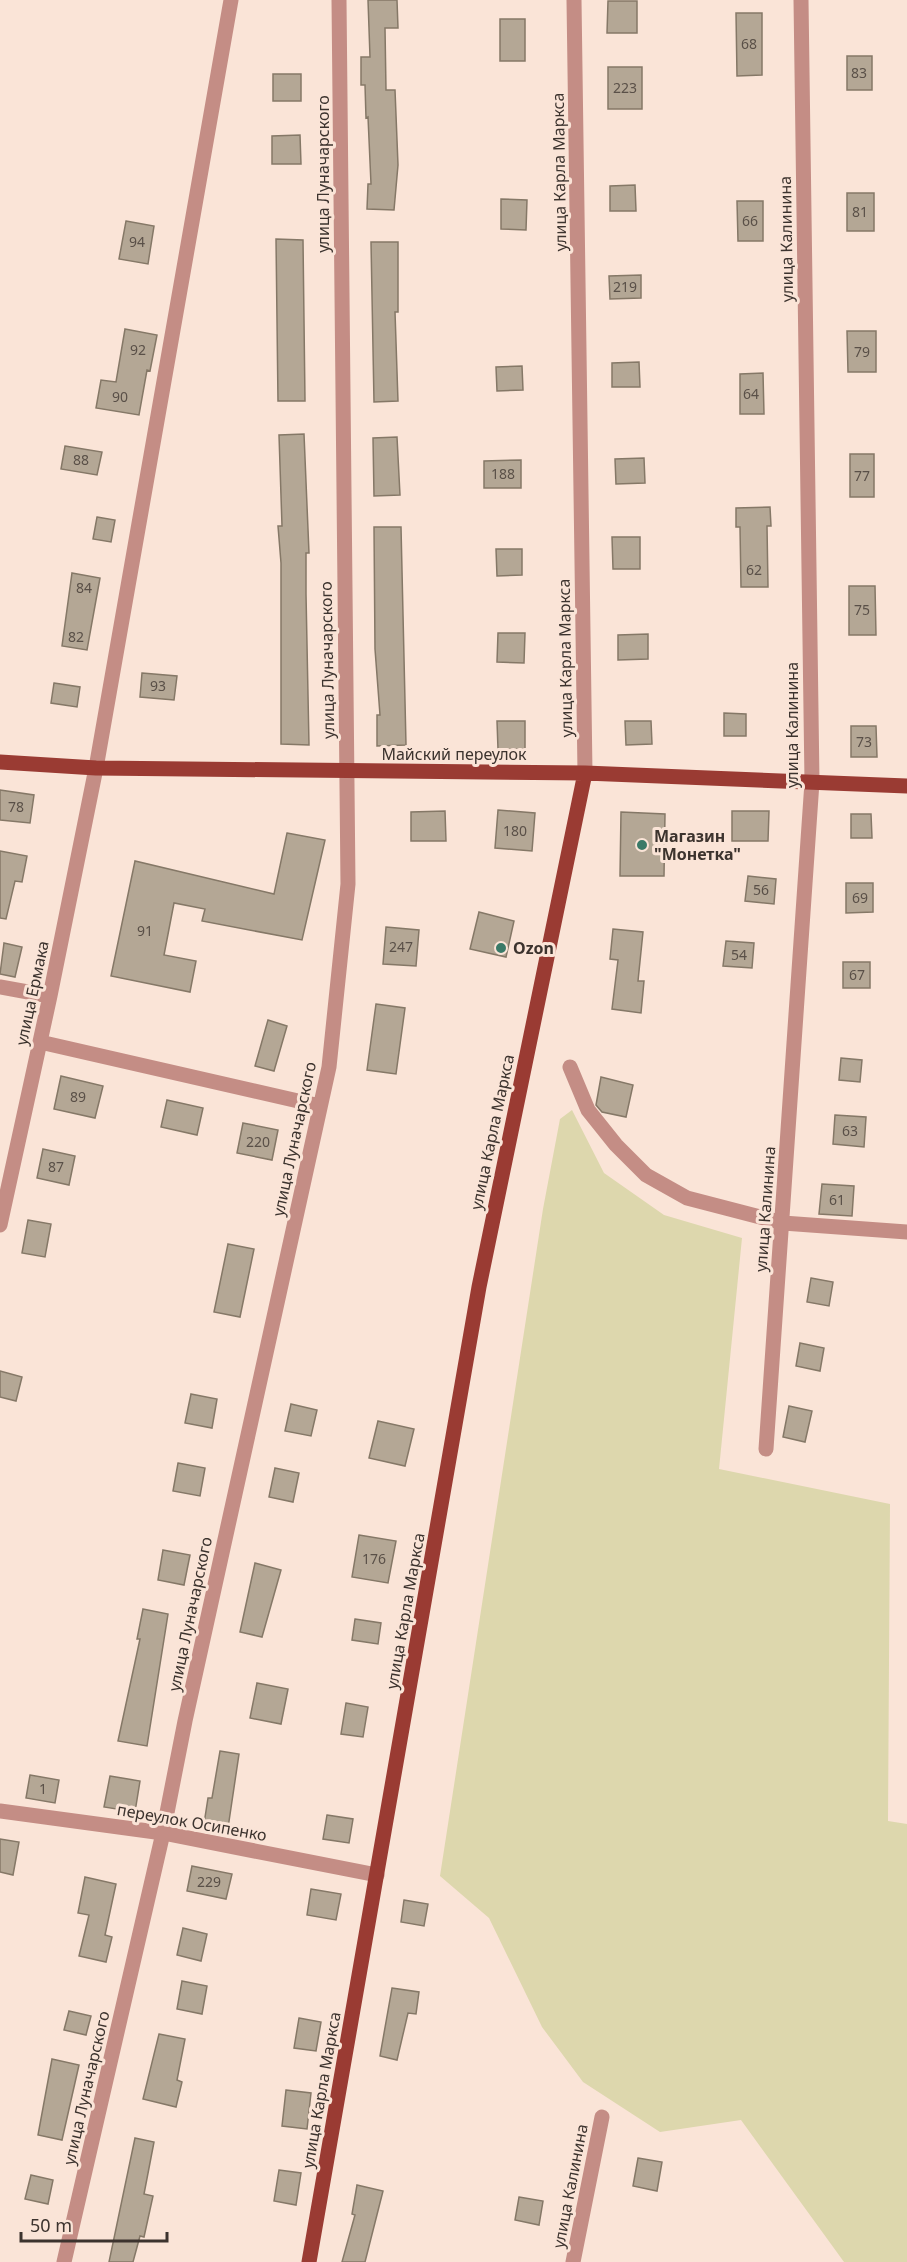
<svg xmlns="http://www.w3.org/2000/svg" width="907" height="2262" viewBox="0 0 907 2262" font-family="'Noto Sans',sans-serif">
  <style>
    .green { fill: #ddd7ad }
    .building { fill: #b4a795; stroke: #857867; stroke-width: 1.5 }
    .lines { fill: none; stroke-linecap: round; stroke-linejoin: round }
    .minor { stroke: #c48d85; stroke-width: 15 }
    .major { stroke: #9a3b33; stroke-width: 15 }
    .poi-dot { fill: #3a7a68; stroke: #fae4d7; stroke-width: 2 }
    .labels { text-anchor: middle; stroke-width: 6; stroke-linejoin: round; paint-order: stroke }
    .number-label { font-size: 14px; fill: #5a5048 }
    .street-label { font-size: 16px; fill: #3c332e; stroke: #fae4d7 }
    .poi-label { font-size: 16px; font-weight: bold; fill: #3c332e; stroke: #fae4d7; text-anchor: start }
  </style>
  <rect width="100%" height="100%" fill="#fae4d7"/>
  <path class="green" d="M572,1110L604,1173L664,1215L742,1238L719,1469L890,1504L888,1821L907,1824V2262H844L741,2120L660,2132L583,2082L542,2027L489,1918L440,1876L543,1209L560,1119Z"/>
  <path class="building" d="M368,0H397L398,28H385L386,90H395L398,165L394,210L367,209L368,184H371L368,117L366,118L365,85H361V57H370Z
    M608,1H637V33H607Z
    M736,13H762V75L737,76Z
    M500,19H525V61H500Z
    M847,56H872V90H847Z
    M608,67H642V109H608Z
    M273,74H301V101H273Z
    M300,135L301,164H272V136Z
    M635,185L636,211H610V186Z
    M847,193H874V231H847Z
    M501,199L527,200L526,230L501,229Z
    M737,201H763V241H738Z
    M126,221L154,226L148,264L119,259Z
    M276,239L303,240L305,401H278Z
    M371,242H398V312H395L398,401L374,402Z
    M641,275V298L610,299L609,276Z
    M125,329L157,335L150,371L147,370L139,415L96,408L101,380L116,382Z
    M847,331H876V372H848Z
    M639,362L640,387H612V363Z
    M522,366L523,390L497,391L496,367Z
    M763,373L764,414H740V374Z
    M304,434L309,553H306V594L309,745L281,744V563L278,526H282L279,435Z
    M397,437L400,495L374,496L373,438Z
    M65,446L102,452L97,475L61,469Z
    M850,454H874V497H850Z
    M644,458L645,483L616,484L615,459Z
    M521,460V488H484V461Z
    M770,507L771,526H767L768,587H741L740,527H736V508Z
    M97,517L115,520L111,542L93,539Z
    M374,527H401L406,745L377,746V715H380L375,649Z
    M612,537H640V569H613Z
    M496,549H522V575L497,576Z
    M72,573L100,578L87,650L62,646Z
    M849,586H875L876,635H849Z
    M498,633H525L524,663L497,662Z
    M648,634V659L618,660V635Z
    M142,673L177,676L174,700L140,697Z
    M54,683L80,687L77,707L51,703Z
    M724,713L746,714V736H724Z
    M497,721H525V749H498Z
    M625,721H651L652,744L626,745Z
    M851,726H876L877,757H851Z
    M0,790L34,795L30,823L0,820Z
    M498,810L535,813L532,851L495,848Z
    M445,811L446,841H411V812Z
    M732,811H769L768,841H732Z
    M621,812L665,814L664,876H620Z
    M851,814H871L872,838H851Z
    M287,833L325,840L302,940L202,921L205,909L174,903L164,955L196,961L190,992L111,976L135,861L274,894Z
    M0,851L27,856L22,882L15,881L6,919L0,918Z
    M748,876L776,879L774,904L745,901Z
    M846,883H873V912L846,913Z
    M479,912L514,921L506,957L470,949Z
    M386,927L419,930L416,966L383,964Z
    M613,929L643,932L638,981H644L641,1013L612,1009L618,960L610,959Z
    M726,941L754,943L752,968L723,966Z
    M4,943L22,947L15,977L0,974Z
    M843,962H870V988H843Z
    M376,1004L405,1008L396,1074L367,1070Z
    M268,1020L287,1026L274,1071L255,1066Z
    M841,1058L862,1060L860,1082L839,1080Z
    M61,1076L103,1086L95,1118L54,1109Z
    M601,1077L633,1085L626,1117L602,1112L596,1105Z
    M167,1100L203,1108L197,1135L161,1127Z
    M835,1115L866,1117L864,1147L833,1144Z
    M243,1123L278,1130L272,1160L237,1153Z
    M43,1149L75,1156L69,1185L37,1178Z
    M822,1184L854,1186L852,1216L819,1214Z
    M28,1220L51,1224L45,1257L22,1253Z
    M228,1244L254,1249L240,1317L214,1312Z
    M811,1278L833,1282L829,1306L807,1302Z
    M800,1343L824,1348L820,1371L796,1366Z
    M0,1371L22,1377L16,1401L0,1397Z
    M191,1394L217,1399L212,1428L185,1423Z
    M291,1404L317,1410L311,1436L285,1431Z
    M789,1406L812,1411L805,1442L783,1437Z
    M378,1421L414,1429L405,1466L369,1458Z
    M178,1463L205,1468L200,1496L173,1491Z
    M275,1468L299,1473L293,1502L269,1497Z
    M359,1535L396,1541L388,1583L352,1577Z
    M163,1550L190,1555L184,1585L158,1580Z
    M255,1563L281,1570L262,1637L240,1632Z
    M143,1609L168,1614L147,1746L118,1741L140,1639H137Z
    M355,1619L381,1623L378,1644L352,1640Z
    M257,1683L288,1689L281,1724L250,1718Z
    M346,1703L368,1707L363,1737L341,1734Z
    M220,1751L239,1754L228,1828L204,1824L208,1798H212Z
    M30,1775L59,1780L55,1803L26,1798Z
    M110,1776L140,1781L135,1812L104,1807Z
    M327,1815L353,1819L349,1843L323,1839Z
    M0,1839L19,1842L13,1875L0,1872Z
    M192,1866L232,1874L226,1899L187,1891Z
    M85,1877L116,1884L105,1935L112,1937L106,1962L79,1956L89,1915L78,1913Z
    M311,1889L341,1894L336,1920L307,1915Z
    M404,1900L428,1904L424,1926L401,1922Z
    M183,1928L207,1934L201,1961L177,1955Z
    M182,1981L207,1986L202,2014L177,2009Z
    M392,1988L419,1992L416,2014L408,2013L397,2060L380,2056Z
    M69,2011L91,2016L86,2035L64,2030Z
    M299,2018L321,2022L316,2051L294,2048Z
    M159,2034L185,2039L177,2080L182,2082L176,2107L143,2099Z
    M52,2059L79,2065L62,2140L38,2135Z
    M286,2090L311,2093L307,2129L282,2126Z
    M135,2138L154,2142L144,2194L153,2196L144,2237L140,2236L133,2262H109Z
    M638,2158L662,2162L657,2191L633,2186Z
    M279,2170L301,2173L296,2205L274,2201Z
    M31,2175L53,2180L48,2204L25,2199Z
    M357,2185L383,2191L365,2262H342L355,2215L352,2214Z
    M519,2197L543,2201L539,2225L515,2220Z"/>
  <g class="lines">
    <path class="minor" d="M574,0L585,773
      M0,987L50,996
      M40,1042L320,1106
      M570,1067L588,1110L616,1145L646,1175L687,1198L783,1223L907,1232
      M0,1225L50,996L96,768L231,0
      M766,1449L812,782L801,0
      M0,1811L163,1833L377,1875
      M64,2262L163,1833L185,1721L329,1067L348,884L339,0
      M573,2262L602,2117"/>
    <path class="major" d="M0,762L96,768L585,773L907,786
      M309,2262L479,1287L585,773"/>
  </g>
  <g class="poi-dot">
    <circle cx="642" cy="845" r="6"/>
    <circle cx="501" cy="948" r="6"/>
  </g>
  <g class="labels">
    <g class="number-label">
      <text x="749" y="49">68</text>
      <text x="859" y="78">83</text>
      <text x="625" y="93">223</text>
      <text x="860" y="217">81</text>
      <text x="750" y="226">66</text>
      <text x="137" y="247">94</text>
      <text x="625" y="292">219</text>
      <text x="138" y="355">92</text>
      <text x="862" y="357">79</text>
      <text x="751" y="399">64</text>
      <text x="120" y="402">90</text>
      <text x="81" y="465">88</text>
      <text x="503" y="479">188</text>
      <text x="862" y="481">77</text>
      <text x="754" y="575">62</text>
      <text x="84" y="593">84</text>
      <text x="862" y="615">75</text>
      <text x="76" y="642">82</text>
      <text x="158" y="691">93</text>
      <text x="864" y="747">73</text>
      <text x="16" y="812">78</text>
      <text x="515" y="836">180</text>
      <text x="761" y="895">56</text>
      <text x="860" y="903">69</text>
      <text x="145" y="936">91</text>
      <text x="401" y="952">247</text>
      <text x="739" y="960">54</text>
      <text x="857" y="980">67</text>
      <text x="78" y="1102">89</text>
      <text x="850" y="1136">63</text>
      <text x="258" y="1147">220</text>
      <text x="56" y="1172">87</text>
      <text x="837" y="1205">61</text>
      <text x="374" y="1564">176</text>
      <text x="43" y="1794">1</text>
      <text x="209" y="1887">229</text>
    </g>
    <g class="street-label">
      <text transform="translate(559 172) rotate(-91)" y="6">улица Карла Маркса</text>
      <text transform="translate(323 174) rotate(-90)" y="6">улица Луначарского</text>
      <text transform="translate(786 239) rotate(-91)" y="6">улица Калинина</text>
      <text transform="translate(565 658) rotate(-91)" y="6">улица Карла Маркса</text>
      <text transform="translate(327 660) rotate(-91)" y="6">улица Луначарского</text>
      <text transform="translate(792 725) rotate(-90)" y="6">улица Калинина</text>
      <text x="454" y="760">Майский переулок</text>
      <text transform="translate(32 993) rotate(-78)" y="6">улица Ермака</text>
      <text transform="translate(492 1132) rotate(-78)" y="6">улица Карла Маркса</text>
      <text transform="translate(294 1139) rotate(-78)" y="6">улица Луначарского</text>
      <text transform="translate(765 1209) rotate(-86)" y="6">улица Калинина</text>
      <text transform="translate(405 1611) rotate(-80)" y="6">улица Карла Маркса</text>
      <text transform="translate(190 1614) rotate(-78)" y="6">улица Луначарского</text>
      <text transform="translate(192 1822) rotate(10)" y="6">переулок Осипенко</text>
      <text transform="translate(86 2088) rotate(-77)" y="6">улица Луначарского</text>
      <text transform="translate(321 2090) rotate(-80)" y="6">улица Карла Маркса</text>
      <text transform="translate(570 2186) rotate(-79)" y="6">улица Калинина</text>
    </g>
    <g class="poi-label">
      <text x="654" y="842">Магазин<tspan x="654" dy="18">"Монетка"</tspan></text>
      <text x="513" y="954">Ozon</text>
    </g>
  </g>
  <path d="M21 2232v9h146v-9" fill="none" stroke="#3c332e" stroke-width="3"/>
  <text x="30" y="2232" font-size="18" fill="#3c332e" stroke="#fae4d7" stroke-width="4.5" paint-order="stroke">50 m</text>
</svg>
